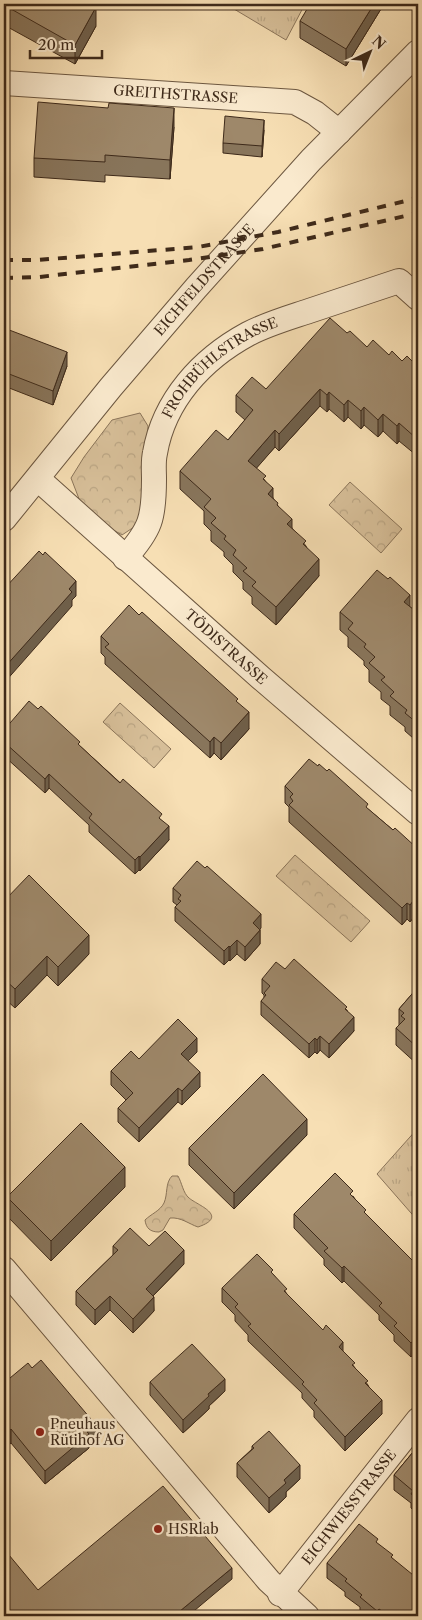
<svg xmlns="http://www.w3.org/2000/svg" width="422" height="1620" viewBox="0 0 422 1620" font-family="'Libre Caslon Text',serif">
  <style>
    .grass { fill: url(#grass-tufts); stroke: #8b755a }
    .forest { fill: url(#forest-crowns); stroke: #8b755a }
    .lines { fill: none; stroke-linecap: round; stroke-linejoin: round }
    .minor-casing { stroke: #6c5740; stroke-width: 26 }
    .minor { stroke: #faeace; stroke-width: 24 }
    .rail { stroke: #3e2a1a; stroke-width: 4; stroke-dasharray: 9 9; stroke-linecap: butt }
    .wall { fill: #88755b; stroke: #3e2a1a }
    .shaded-wall { fill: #6f5f4a; stroke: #3e2a1a }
    .building { fill: #9e886a; stroke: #3e2a1a }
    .poi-dot { fill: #8f2418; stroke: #faeace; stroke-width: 2 }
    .labels { text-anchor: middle; stroke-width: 5; stroke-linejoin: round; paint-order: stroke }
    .street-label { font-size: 14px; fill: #3e2a1a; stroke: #faeace }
    .poi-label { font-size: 14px; fill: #3e2a1a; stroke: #faeace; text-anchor: start }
  </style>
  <defs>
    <pattern id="grass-tufts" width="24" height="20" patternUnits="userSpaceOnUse" patternTransform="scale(1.25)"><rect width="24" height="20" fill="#d8c09a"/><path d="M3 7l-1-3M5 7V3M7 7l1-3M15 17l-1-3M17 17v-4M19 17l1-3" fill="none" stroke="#baa584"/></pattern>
    <pattern id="forest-crowns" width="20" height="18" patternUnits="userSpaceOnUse" patternTransform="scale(1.25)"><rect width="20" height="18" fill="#d8c09a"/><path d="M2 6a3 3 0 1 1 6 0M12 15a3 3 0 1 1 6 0" fill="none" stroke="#baa584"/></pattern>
  </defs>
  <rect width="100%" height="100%" fill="#f7dfb4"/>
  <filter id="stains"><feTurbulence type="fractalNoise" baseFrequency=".004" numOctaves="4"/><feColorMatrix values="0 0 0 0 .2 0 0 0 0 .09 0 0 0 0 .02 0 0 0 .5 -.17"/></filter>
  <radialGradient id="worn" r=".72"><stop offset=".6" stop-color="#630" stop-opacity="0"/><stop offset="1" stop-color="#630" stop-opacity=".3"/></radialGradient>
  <path class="grass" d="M237,4H305L286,40L234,9Z
    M418,1128V1221L377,1174Z"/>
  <path class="forest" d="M140,413L148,426L145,472L146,507L137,525L122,535L105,525L81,504L71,478L84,457L112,420Z
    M350,482L402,529L381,553L329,505Z
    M120,703L171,749L154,768L103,722Z
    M295,855L370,921L351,942L276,876Z
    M172,1176H178C182,1183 183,1193 189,1198C197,1205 230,1216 198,1227C189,1224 181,1217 170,1218L163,1230L159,1232C150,1232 146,1228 145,1220C151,1214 160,1211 164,1203C168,1194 165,1183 172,1176Z"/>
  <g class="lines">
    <defs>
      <g id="minor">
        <path id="s1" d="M4,83L295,102L315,113L339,132"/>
        <path id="s2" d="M38,479L261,678L418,813"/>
        <path id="s3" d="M4,519L111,387L196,288L311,160L418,52"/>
        <path id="s4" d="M125,558C151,529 154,518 154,479C154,471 153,461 155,453C164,400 202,359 248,334C267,324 288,318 309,311C339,301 369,291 399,281L418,298"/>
        <path d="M4,1269L269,1581L307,1616"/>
        <path id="s5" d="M280,1594L418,1420"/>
      </g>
    </defs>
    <use href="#minor" class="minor-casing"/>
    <use href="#minor" class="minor"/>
    <path class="rail" d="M4,260H38L198,247L278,232L418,198
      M4,278L39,277L189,260L263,249L418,213"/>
  </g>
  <path class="wall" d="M4,4L96,26L75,64L4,25Z
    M384,4L346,66L300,38V21Z
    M174,127L170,179L105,175V182L34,177V158Z
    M264,130L262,157L223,153V143Z
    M4,328L67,366L53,405L4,386Z
    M347,333L367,347L389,355L402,361L416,365L418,363V453L416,455L399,441L397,444L383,431L378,437L364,425L361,429L348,417L344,422L329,409L327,412L320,406L279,451L275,447L256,468L266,482L273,498L292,528L306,546L319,576L276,625L252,604V597L243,589V582L233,572V565L224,556V552L211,541V531L204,524V511L180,489V471L228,440L245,420L236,412V395L266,389Z
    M410,607L418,613V750L413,746V738L405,731V727L390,715V706L381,699V692L369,682V670L364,665V661L348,647V637L340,630V612Z
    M101,636L238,703L249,729L221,760L214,753L210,758L105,664V657L101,653Z
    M4,730L80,746L162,821L169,840L140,871L139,870L135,874L89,832V825L49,788L45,793L4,756Z
    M285,786L368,809L393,830L418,849V922L413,918L410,922L407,919L402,925L289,822V807L285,803Z
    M173,888L261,928L260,929V944L245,961L237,954L230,961L229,960L224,965L175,921V907L177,905L173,902Z
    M4,901L89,954L58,986L47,975L15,1008L4,998Z
    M285,969L347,1010L354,1031L329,1058L320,1050L317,1054L315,1052L309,1058L261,1015V1001L264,998V995L262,993V979Z
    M418,987V1065L396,1045V1028L399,1025V1009Z
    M197,1052L188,1061L200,1087L182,1105L178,1102L139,1142L118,1122V1108L126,1100L111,1085V1071L139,1059Z
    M307,1135L234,1209L189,1165V1148Z
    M125,1187L51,1261L7,1216V1197Z
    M353,1196L366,1215L418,1266L411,1357L394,1341V1335L379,1320V1315L344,1281L342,1283L324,1265V1259L294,1228V1214Z
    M113,1246H149L184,1264L153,1296L154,1311L133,1333L110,1310L95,1325L76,1305V1291L113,1255Z
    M273,1274L287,1294L343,1352L368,1385L382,1414L345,1451L314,1417V1411L302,1398V1393L248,1341V1335L235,1321V1315L222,1302V1288Z
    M150,1382L225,1391L209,1406V1409L183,1433L150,1395Z
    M4,1383L96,1438L89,1444V1448L45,1484L11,1443L4,1449Z
    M252,1446L300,1479L286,1492V1497L269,1513L237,1477V1463L252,1449Z
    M418,1446V1514L411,1508V1503L394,1490V1475Z
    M378,1544L393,1559L418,1616H366L360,1611V1607L345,1596V1592L327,1578V1563Z"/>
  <path class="shaded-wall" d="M374,4H384L346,66V49Z
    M96,7V26L75,64V45Z
    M174,108V127L170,179V160Z
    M264,120V130L262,157V146Z
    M67,352V366L53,405V391Z
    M320,389V406L279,451V434Z
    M329,392V409L327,412V395Z
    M348,400V417L344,422V405Z
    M364,407V425L361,429V411Z
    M383,414V431L378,437V420Z
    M399,423V441L397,444V426Z
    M7,428V442L4,451V437Z
    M275,430V447L248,478V461Z
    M418,435V453L416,455V438Z
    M273,488V506L268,494Z
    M292,519V536L287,524Z
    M319,559V576L276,625V607Z
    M76,581V596L72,600V606L4,683V668Z
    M410,595V613L404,602Z
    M249,712V729L221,760V743Z
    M214,737V753L210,758V742Z
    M49,774V788L45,793V779Z
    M169,826V840L140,871V857Z
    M139,856V870L135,874V860Z
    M413,901V918L410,922V905Z
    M407,903V919L402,925V908Z
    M261,914V928L253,937V923Z
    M260,930V944L245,961V947Z
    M89,935V954L58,986V967Z
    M237,940V954L230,961V947Z
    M229,946V960L224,965V951Z
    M47,956V975L15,1008V989Z
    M354,1017V1031L329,1058V1044Z
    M320,1036V1050L317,1054V1040Z
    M197,1038V1052L181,1068V1054Z
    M315,1038V1052L309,1058V1044Z
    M200,1072V1087L182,1105V1091Z
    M178,1088V1102L139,1142V1128Z
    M307,1119V1135L234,1209V1193Z
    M125,1167V1187L51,1261V1241Z
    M184,1250V1264L146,1303V1289Z
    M344,1266V1281L342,1283V1268Z
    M110,1296V1310L95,1325V1310Z
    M154,1297V1311L133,1333V1319Z
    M418,1335V1349L411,1357V1343Z
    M343,1342V1356L339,1347Z
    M225,1379V1391L209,1406V1409L183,1433V1420L208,1394Z
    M382,1400V1414L345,1451V1437Z
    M96,1425V1438L89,1444V1448L45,1484V1471Z
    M11,1429V1443L4,1449V1435Z
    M300,1465V1479L286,1492V1497L269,1513V1498L284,1480Z
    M232,1568V1579L188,1616H174Z
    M379,1609V1616H377V1611Z"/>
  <path class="building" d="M4,4H90L96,7L75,45L4,5Z
    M310,4H374L346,49L300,21Z
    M38,102L108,108L109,103L174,108L170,160L105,155V162L34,158Z
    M225,116L264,120L262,146L223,143Z
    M330,318L347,333L350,331L367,347L373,340L389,355L392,351L402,361L407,356L416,365L418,363V435L416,438L399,423L397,426L383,414L378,420L364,407L361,411L348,400L344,405L329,392L327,395L320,389L279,434L275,430L248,461L266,476L263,479L273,488L268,494L278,503L277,505L292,519L287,524L306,541L303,544L319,559L276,607L252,586L256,582L243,571L247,568L233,555L236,550L224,539L226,536L211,523L216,518L204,507L211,499L180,471L216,430L228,440L253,410L236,395L252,377L266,389Z
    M4,328L67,352L53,391L4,372Z
    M4,427L7,428L4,437Z
    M39,551L43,555L45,552L76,581L69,589L72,592L4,668V589Z
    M377,570L388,579L390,577L410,595L404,602L418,613V732L413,727L417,723L405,713L407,710L390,696L394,692L381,680L385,677L369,663L375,657L364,647L366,644L348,629L353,623L340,612Z
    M129,605L139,615L142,612L238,699L236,701L249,712L221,743L214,737L210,742L105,647L109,644L101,636Z
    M29,701L38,709L41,706L80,742L78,744L120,783L123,779L162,814L159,818L169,826L140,857L139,856L135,860L89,818L92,814L49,774L45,779L4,742V730Z
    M309,759L318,766L319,764L327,771L329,769L368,804L366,807L393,830L395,828L418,849V906L413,901L410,905L407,903L402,908L289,805L293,801L290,797L293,794L285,786Z
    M197,861L205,868L207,866L261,914L253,923L260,930L245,947L237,940L230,947L229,946L224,951L175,907L181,901L178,899L181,895L173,888Z
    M29,875L89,935L58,967L47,956L15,989L4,979V926L7,923L4,920V901Z
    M294,959L347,1007L345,1009L354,1017L329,1044L320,1036L317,1040L315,1038L309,1044L261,1001L266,995L264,993L270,986L262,979L276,962L285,969Z
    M418,987V1048L396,1028L405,1019L401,1016L404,1013L399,1009Z
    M178,1019L197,1038L181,1054L200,1072L182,1091L178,1088L139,1128L118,1108L133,1093L111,1071L131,1051L139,1059Z
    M263,1074L307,1119L234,1193L189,1148Z
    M81,1123L125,1167L51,1241L7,1197Z
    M335,1173L353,1191L350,1194L366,1210L364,1212L418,1266L417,1267L418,1268V1335L411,1343L394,1326L397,1323L379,1306L382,1303L344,1266L342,1268L324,1251L328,1248L294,1214Z
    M130,1228L149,1246L165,1231L184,1250L146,1289L154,1297L133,1319L110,1296L95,1310L76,1291L118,1250L113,1246Z
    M257,1254L273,1270L271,1272L287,1289L284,1291L323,1330L326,1325L343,1342L339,1347L355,1363L352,1365L368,1381L365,1383L382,1400L345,1437L314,1403L317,1400L302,1384L304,1382L248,1326L251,1324L235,1307L238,1304L222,1288Z
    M192,1344L225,1379L208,1394L209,1396L183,1420L150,1382Z
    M41,1360L96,1425L87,1432L89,1434L45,1471L11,1429L4,1435V1383L28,1363L32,1368Z
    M269,1431L300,1465L284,1480L286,1483L269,1498L237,1463L254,1448L252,1446Z
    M418,1446V1499L411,1494L413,1491L394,1475Z
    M163,1486L232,1568L174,1616H4V1549L38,1590Z
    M359,1524L378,1539L376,1542L393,1555L391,1557L418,1579V1616H389L379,1609L377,1611L360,1597L362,1595L345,1581L347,1579L327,1563Z"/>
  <g class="poi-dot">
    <circle cx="40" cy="1432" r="5"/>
    <circle cx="158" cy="1529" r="5"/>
  </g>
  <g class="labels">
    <g class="street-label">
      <text dy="5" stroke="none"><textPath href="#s1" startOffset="172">GREITHSTRASSE</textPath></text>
      <text dy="5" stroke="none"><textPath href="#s3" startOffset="312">EICHFELDSTRASSE</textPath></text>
      <text dy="5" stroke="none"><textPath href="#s4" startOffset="226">FROHBÜHLSTRASSE</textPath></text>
      <text dy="5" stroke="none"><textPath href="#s2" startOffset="252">TÖDISTRASSE</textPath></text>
      <text dy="5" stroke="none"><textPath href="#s5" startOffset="111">EICHWIESSTRASSE</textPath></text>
    </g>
    <g class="poi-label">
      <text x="50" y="1429">Pneuhaus<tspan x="50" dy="16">Rütihof AG</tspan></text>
      <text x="168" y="1534">HSRlab</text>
    </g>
  </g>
  <rect width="422" height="1620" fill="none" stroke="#f7dfb4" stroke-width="20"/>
  <rect x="5" y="5" width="412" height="1610" fill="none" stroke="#3e2a1a" stroke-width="2.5"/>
  <rect x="10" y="10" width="402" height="1600" fill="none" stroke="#3e2a1a"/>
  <g transform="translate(370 52) rotate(43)" stroke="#faeace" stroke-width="4" paint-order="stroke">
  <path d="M0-4L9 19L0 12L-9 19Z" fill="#3e2a1a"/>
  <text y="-8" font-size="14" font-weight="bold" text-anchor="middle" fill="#3e2a1a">N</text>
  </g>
  <path d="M30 50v8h72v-8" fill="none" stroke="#3e2a1a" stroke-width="2.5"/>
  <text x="38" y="50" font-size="15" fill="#3e2a1a" stroke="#faeace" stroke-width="4" paint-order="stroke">20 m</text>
  <rect width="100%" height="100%" filter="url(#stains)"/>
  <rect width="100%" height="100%" fill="url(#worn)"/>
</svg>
